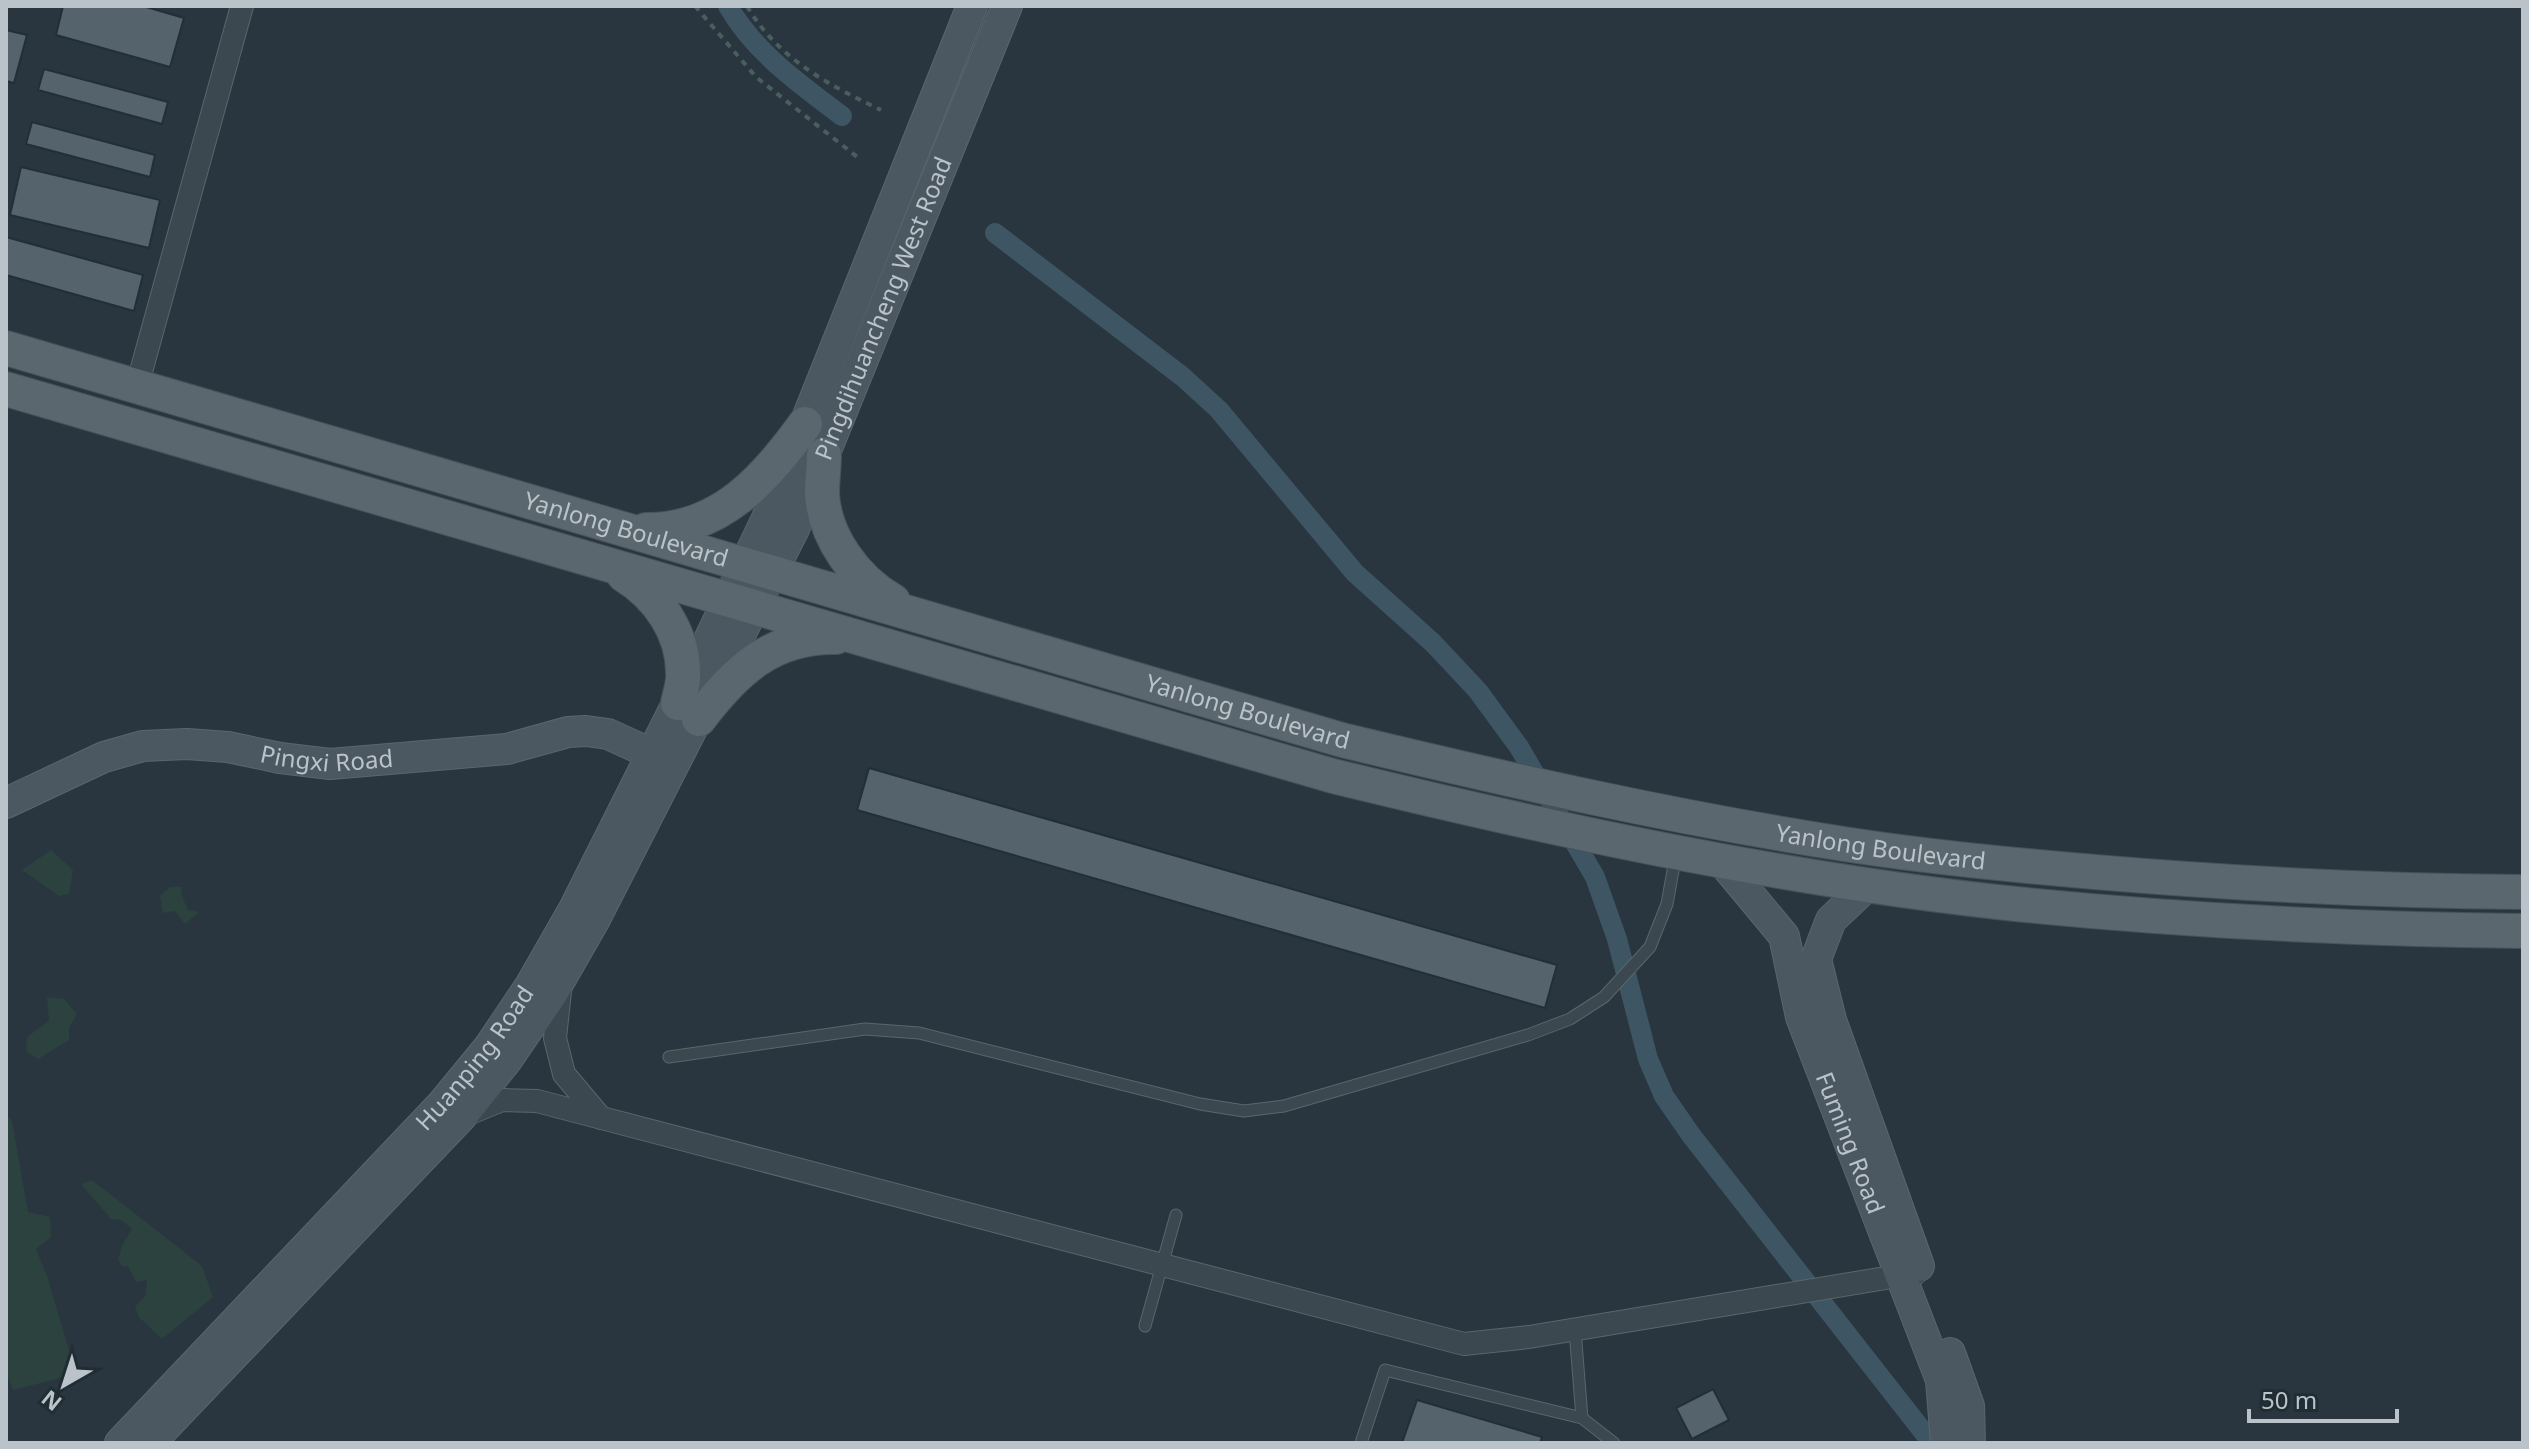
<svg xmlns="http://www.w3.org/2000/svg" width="2529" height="1449" viewBox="0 0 2529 1449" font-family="'Noto Sans',sans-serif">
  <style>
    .green { fill: #2c423f }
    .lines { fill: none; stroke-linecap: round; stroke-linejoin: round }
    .canal { stroke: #3e5664; stroke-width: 20 }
    .building { fill: #54636c; stroke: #232f36; stroke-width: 2 }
    .lane-casing { stroke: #5a666c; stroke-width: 13 }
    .street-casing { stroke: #5a666c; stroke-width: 24 }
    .secondary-casing { stroke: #5a666c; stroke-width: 32 }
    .primary-casing { stroke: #465158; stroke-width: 36 }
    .path { stroke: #4b5e5d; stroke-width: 4; stroke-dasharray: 6 6; stroke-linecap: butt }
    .lane { stroke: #3c484f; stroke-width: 11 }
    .street { stroke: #3c484f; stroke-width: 22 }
    .secondary { stroke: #4b5862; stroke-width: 30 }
    .primary { stroke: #5b676f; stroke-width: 34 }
    .labels { text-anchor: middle; stroke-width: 7; stroke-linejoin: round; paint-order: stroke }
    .street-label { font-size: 24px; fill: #b9c3c9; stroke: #212d34 }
  </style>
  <rect width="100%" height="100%" fill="#29363f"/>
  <path class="green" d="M51,850L73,870L69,894L59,896L22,870Z
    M170,887H182L181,894L188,910L199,912L185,924L175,911L163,913L160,896Z
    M47,997L64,999L77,1014L69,1028V1040L38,1059L26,1051L27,1037L49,1021Z
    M6,1114L12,1121L28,1212L50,1217L51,1237L36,1249L47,1276L76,1374L13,1390L6,1371Z
    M92,1180L202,1266L213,1297L162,1339L139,1317L135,1306L146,1295L147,1280L136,1282L128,1266L122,1267L118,1259L123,1244L132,1229L121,1220L111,1219L81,1184Z"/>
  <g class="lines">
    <path class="canal" d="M728,6C755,53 800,84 842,116
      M995,233L1183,377L1219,410L1355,573L1433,643L1478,691L1519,747L1595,877L1617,939L1648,1059L1664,1096L1691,1135L1932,1443"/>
  </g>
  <path class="building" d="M63,6H143L184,18L170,67L56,35Z
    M6,30L27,35L14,83L6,81Z
    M44,69L168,102L162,124L38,90Z
    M32,122L155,155L150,177L26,144Z
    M21,167L160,200L149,248L10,215Z
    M6,237L143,275L134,311L6,275Z
    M869,768L1557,965L1545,1008L857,810Z
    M1713,1389L1729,1420L1692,1439L1676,1408Z
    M1417,1400L1542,1437L1540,1443H1402Z"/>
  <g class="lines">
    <defs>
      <path id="lane" d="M669,1057L865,1029L919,1033L1200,1104L1244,1111L1284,1106L1528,1035L1570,1019L1604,997L1650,947L1667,904L1676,854
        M1145,1326L1176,1215
        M1575,1330L1582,1418
        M1361,1443L1385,1370L1582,1418L1614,1443"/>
      <path id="street" d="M137,386L242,6
        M561,982L555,1038L564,1074L601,1118
        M463,1116L502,1100L537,1101L1464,1344L1529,1337L1916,1273"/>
      <g id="secondary">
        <path id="s1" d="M6,803L104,757L143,746L187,744L228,747L280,758L330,764L507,749L568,732L586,731L608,734L652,754"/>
        <path id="s2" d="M1720,859L1784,936L1801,1017L1941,1380L1946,1443"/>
        <path d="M1869,884L1831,920L1816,959L1831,1020L1919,1266"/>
        <path d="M1950,1353L1969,1406L1970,1443"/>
        <path id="s3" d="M120,1443L443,1103L489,1047L530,986L574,909L708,642L767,518L972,6"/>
        <path id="s4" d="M150,1443L461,1117L507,1060L552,994L595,919L794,529L1007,6"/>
      </g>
      <g id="primary">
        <path id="s5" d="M6,348L1342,740C1508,780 1675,818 1844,844C1927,857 2011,865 2095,872C2238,884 2380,891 2523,892"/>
        <path d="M6,389L1333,776C1558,831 1786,880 2016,904C2185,921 2354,929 2523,931"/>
        <path d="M824,455C824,467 822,481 822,493C824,537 856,580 893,601"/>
        <path d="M646,530C720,531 766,478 805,424"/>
        <path d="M624,575C658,596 683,632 683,673C684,683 680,693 678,703"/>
        <path d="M699,719C735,671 772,636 836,637"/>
      </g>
    </defs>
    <use href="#lane" class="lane-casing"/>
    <use href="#street" class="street-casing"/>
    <use href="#secondary" class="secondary-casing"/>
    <use href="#primary" class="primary-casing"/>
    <path class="path" d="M695,6L756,77L861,160
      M747,6C778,59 829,85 881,110"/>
    <use href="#lane" class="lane"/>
    <use href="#street" class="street"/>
    <use href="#secondary" class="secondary"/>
    <use href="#primary" class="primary"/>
  </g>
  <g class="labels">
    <g class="street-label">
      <text dy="8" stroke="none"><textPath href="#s4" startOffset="1366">Pingdihuancheng West Road</textPath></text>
      <text dy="8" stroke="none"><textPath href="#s5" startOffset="646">Yanlong Boulevard</textPath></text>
      <text dy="8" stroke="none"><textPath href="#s5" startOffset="1294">Yanlong Boulevard</textPath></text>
      <text dy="8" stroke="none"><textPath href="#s1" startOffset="334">Pingxi Road</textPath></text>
      <text dy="8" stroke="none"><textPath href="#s5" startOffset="1942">Yanlong Boulevard</textPath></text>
      <text dy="8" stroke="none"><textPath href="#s3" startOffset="524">Huanping Road</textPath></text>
      <text dy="8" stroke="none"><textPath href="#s2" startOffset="318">Fuming Road</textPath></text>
    </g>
  </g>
  <rect width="2529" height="1449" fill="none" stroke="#b9c3c9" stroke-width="16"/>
  <g transform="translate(64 1385) rotate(219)" stroke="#212d34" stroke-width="6" paint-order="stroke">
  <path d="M0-6L14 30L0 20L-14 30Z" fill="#b9c3c9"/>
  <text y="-12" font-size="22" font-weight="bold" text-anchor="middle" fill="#b9c3c9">N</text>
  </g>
  <path d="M2249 1409v12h148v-12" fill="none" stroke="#b9c3c9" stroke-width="4"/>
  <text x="2261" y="1409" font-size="24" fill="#b9c3c9" stroke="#212d34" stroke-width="6" paint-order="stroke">50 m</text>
</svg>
